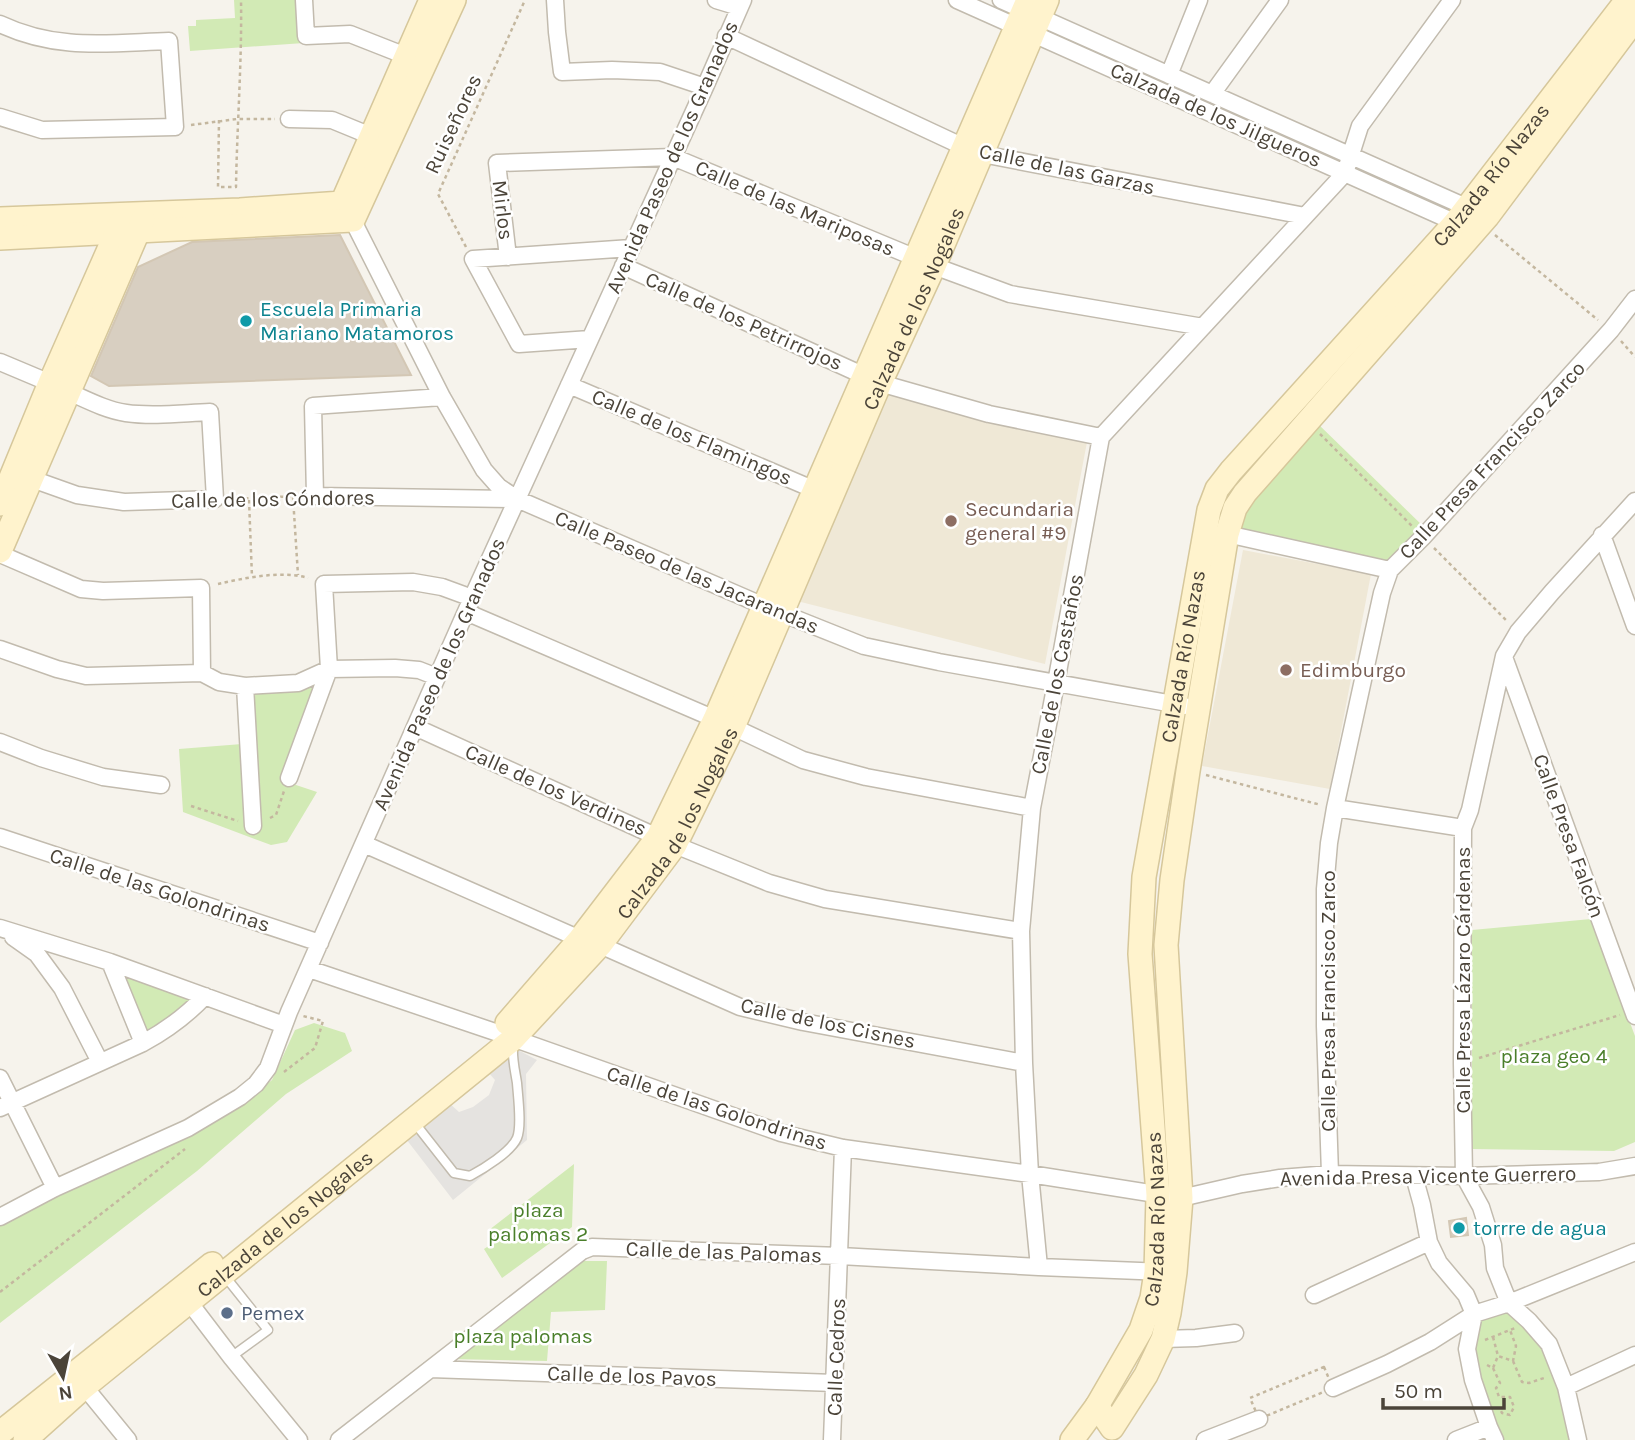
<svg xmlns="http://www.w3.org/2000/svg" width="1635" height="1440" viewBox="0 0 1635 1440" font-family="Karla,sans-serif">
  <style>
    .education { fill: #efe8d6 }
    .green { fill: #d2eab5 }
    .parking { fill: #e5e3e0 }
    .building { fill: #d8cfc1; stroke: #d3c7b4; stroke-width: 2 }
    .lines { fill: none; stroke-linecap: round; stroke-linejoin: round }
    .lane-casing { stroke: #c2bbae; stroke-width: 11 }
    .street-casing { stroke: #c2bbae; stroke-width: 19 }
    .secondary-casing { stroke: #d6c79b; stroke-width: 26 }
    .path { stroke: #c4b79f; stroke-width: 2.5; stroke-dasharray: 3.5 3.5; stroke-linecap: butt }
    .lane { stroke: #fff; stroke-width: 8 }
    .street { stroke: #fff; stroke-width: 16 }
    .secondary { stroke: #fff3cd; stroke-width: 23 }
    .culture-dot { fill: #0f9aa8; stroke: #fff; stroke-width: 2.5 }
    .education-dot { fill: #8d6e63; stroke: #fff; stroke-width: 2.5 }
    .service-dot { fill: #5c6f8a; stroke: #fff; stroke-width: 2.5 }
    .labels { text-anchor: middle; stroke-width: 5; stroke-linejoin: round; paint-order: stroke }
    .street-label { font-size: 21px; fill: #4b4439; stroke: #fff }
    .culture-label { font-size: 21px; fill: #0d838f; stroke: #fff; text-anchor: start }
    .education-label { font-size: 21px; fill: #785e54; stroke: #fff; text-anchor: start }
    .park-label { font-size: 21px; fill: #4a7f2a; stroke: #fff }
    .service-label { font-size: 21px; fill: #4e5e75; stroke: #fff; text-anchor: start }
  </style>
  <rect width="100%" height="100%" fill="#f6f3ec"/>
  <path class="education" d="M885,389L1087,442L1045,664L797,601Z
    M1243,550L1371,574L1330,789L1202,766Z"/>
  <path class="green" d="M234,0H300L304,43L190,51L188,26H196V20L235,18Z
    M1316,422L1425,528L1389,566L1234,531L1242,503Z
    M319,683L283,779L296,785L317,792L287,842L271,845L183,812L179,749L242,744L238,690H299Z
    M1591,919L1635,1036V1142L1614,1151L1472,1149V930Z
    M118,969L202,997L145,1038Z
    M314,1023L345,1033L352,1051L286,1094L197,1171L0,1323V1223L249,1098L272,1080L295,1030Z
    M574,1164L572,1227L502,1278L484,1249L496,1241L489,1230Z
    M582,1261H607L605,1310L551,1312L547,1361L449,1359Z
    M1510,1303L1547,1346L1576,1440H1498L1491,1425L1468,1320Z"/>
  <path class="parking" d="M516,1049L537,1060L526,1074L527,1140L453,1200L403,1135L448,1102L459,1112L473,1107L489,1095L495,1080L488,1072Z"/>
  <path class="building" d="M340,235L411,375L109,386L91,376L138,267L192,242Z
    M1466,1218L1468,1235L1451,1237L1449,1221Z"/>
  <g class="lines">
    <defs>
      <path id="lane" d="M414,1122L454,1173L470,1176C483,1169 511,1152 517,1138C522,1126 518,1097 517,1083C515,1070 512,1059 513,1045
        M224,1275L268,1330L231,1357"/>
      <path id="street" d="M304,0L306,36L350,34L406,56
        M555,0L557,32L562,72L612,70L660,72L705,87
        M716,0L739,7
        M957,0L1463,226
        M1001,0L1475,211
        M0,24C57,51 108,43 169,41L175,127L42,130L0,117
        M726,36L964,147L982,154L1305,216
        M1169,75L1199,0
        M1212,94L1280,0
        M289,119L332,120L371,136
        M349,213L442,397L484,470L499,487L517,499L764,606L864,646L939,662L1185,706
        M508,257L497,163L673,157L916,258
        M623,266L880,383L989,414L1101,437
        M934,266L1010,294L1203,327
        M590,339L519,344L473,259L631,248
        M0,362L50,383
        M569,385L815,490
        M442,397L313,406L315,496L517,499
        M32,479L77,495L124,502L215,499L210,412C183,413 154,417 126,413C106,410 87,400 69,392
        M1227,534L1390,570
        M1602,535L1635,626
        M0,554L81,589L103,591L201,588L202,673
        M466,612L715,719
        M0,649L57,669L86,676L202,673L219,682L245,686L298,683L329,669L395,668L419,670L437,677
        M1504,657L1635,1016
        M245,686L253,826
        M415,727L675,845L769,883L825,899L1021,931
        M733,727L803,760L866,777L1032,808
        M0,742L41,758L103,777L161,785
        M289,778L329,669L324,584L413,582L442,587L472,598
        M1335,808L1463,828
        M0,837L320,943
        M364,844L580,939
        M0,928L110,962L284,1025
        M13,937L37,954L62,988L100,1062
        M600,945L740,1007L803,1022L1024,1063
        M110,962L143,1043
        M309,969L498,1033L781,1133L843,1148L1030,1174L1181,1198L1242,1184L1280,1178L1330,1174L1464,1176L1599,1172L1635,1166
        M0,1078L55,1188
        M0,1108L143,1043C167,1030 186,1016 205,996
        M1330,1174L1325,1026V889L1329,843L1335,808L1382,593L1390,570L1423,537L1611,330L1635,299
        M1414,1176L1422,1205L1429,1242L1439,1263L1466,1295L1474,1314L1467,1349L1473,1380L1489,1427L1495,1440
        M0,1217L55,1188L188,1128L240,1097L256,1084L268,1068L289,1012L472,598L705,87L743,0
        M1039,1267L1030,1174L1024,1063L1021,931L1032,808L1056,683L1101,437L1345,173L1360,126L1452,0
        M183,1294L231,1357L299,1440
        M1314,1295L1429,1242
        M1163,1339L1196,1338L1235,1333
        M430,1369L835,1383
        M79,1380L128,1440
        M1566,1387L1635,1355
        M1333,1388L1387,1364L1430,1342L1474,1314L1509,1303L1635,1252
        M339,1440L582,1251L592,1247L840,1256L1039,1267L1165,1272
        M832,1440L843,1148
        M1205,1440L1259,1419
        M1456,1440L1489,1427
        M1578,1440L1566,1387L1549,1344L1529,1321L1509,1303L1495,1268L1493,1245L1481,1207L1464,1176L1462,1063L1463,828L1470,810L1504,656L1518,632L1552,592L1635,501"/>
      <g id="secondary">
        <path d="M0,219L240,210L342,203L431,0"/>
        <path d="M0,238L353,220L454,0"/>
        <path d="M0,504L50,383L122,220"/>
        <path d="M0,551L143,220"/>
        <path d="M507,1023L580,939L658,837L715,719L1028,0"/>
        <path d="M1097,1406L1112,1428L1146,1375L1163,1339L1169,1313L1175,1272L1181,1198L1166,945L1172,880L1188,771L1227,534L1235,508L1245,493L1487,217L1635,19"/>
        <path d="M0,1433L212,1264"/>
        <path id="s1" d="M25,1440L84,1387L513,1039L600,945L675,845L733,727L880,383L934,266L1047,0"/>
        <path id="s2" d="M1072,1440L1097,1406L1141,1330L1152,1298L1156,1272L1158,1195L1140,954L1144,877L1209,510L1217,489L1231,471L1455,223L1627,0"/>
      </g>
    </defs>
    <use href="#lane" class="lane-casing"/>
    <use href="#street" class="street-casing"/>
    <use href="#secondary" class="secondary-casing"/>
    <path class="path" d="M219,120L218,187H236C237,125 242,62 241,0
      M191,125L237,119H275
      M1495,235L1598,320
      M466,247L438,194L525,0
      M1621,341L1635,357
      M1320,434L1412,526
      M293,497L298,575
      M231,499L298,496
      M249,500L252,577
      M1434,548L1506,620
      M218,584C245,578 281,570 308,578
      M1206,775L1321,805
      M191,806L238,821
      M270,818L276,815L284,791
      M1479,1058L1620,1015
      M284,1072L315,1048L323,1021L303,1016
      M0,1292L185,1149
      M1493,1337L1498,1356
      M1485,1340L1515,1328
      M1513,1361L1522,1382L1529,1383L1547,1377
      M1487,1365L1493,1368L1498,1356L1513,1361L1516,1346L1510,1330
      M1324,1367L1333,1388L1259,1419L1250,1398Z
      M1493,1368L1500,1383L1496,1388L1499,1397H1510L1514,1407L1510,1415L1502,1413L1501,1411"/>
    <use href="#lane" class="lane"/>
    <use href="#street" class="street"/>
    <use href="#secondary" class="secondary"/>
  </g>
  <g class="culture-dot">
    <circle cx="246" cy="321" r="7"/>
    <circle cx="1459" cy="1228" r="7"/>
  </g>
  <g class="education-dot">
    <circle cx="951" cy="521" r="7"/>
    <circle cx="1286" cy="670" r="7"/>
  </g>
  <circle class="service-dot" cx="227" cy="1313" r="7"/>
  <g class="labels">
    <g class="street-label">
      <text transform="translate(1216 115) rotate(24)" y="7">Calzada de los Jilgueros</text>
      <text transform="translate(453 124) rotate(-65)" y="7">Ruiseñores</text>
      <text transform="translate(672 157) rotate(-66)" y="7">Avenida Paseo de los Granados</text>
      <text transform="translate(1067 169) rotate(12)" y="7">Calle de las Garzas</text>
      <text dy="7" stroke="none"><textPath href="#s2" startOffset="1398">Calzada Río Nazas</textPath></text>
      <text transform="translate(795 208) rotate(23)" y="7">Calle de las Mariposas</text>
      <text transform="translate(503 210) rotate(83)" y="7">Mirlos</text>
      <text dy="7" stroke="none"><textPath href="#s1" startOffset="1472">Calzada de los Nogales</textPath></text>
      <text transform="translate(744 321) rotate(24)" y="7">Calle de los Petrirrojos</text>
      <text transform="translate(692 437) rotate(23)" y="7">Calle de los Flamingos</text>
      <text transform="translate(1492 460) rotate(-47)" y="7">Calle Presa Francisco Zarco</text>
      <text transform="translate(273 499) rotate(-1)" y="7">Calle de los Cóndores</text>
      <text transform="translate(687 572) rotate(23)" y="7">Calle Paseo de las Jacarandas</text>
      <text dy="7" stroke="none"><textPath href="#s2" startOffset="810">Calzada Río Nazas</textPath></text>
      <text transform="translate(439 674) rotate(-66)" y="7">Avenida Paseo de los Granados</text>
      <text transform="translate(1057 674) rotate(-79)" y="7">Calle de los Castaños</text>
      <text transform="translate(556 790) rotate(24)" y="7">Calle de los Verdines</text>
      <text dy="7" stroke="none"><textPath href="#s1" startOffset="905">Calzada de los Nogales</textPath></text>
      <text transform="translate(1569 836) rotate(70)" y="7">Calle Presa Falcón</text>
      <text transform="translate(160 890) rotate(18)" y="7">Calle de las Golondrinas</text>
      <text transform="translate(1463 980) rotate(-90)" y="7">Calle Presa Lázaro Cárdenas</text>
      <text transform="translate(1328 1001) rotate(-90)" y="7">Calle Presa Francisco Zarco</text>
      <text transform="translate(828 1023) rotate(12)" y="7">Calle de los Cisnes</text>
      <text transform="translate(717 1108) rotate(18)" y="7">Calle de las Golondrinas</text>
      <text transform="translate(1428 1176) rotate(-1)" y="7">Avenida Presa Vicente Guerrero</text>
      <text dy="7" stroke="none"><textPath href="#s2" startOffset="243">Calzada Río Nazas</textPath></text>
      <text dy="7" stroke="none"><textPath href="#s1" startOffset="338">Calzada de los Nogales</textPath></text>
      <text transform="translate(724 1252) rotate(2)" y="7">Calle de las Palomas</text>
      <text transform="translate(836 1357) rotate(-88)" y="7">Calle Cedros</text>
      <text transform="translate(632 1376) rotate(2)" y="7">Calle de los Pavos</text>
    </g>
    <g class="culture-label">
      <text x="260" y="316">Escuela Primaria<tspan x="260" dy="24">Mariano Matamoros</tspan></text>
      <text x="1473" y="1235">torrre de agua</text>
    </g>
    <g class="education-label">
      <text x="965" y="516">Secundaria<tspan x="965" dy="24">general #9</tspan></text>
      <text x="1300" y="677">Edimburgo</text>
    </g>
    <g class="park-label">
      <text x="1554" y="1063">plaza geo 4</text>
      <text x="538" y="1217">plaza<tspan x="538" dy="24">palomas 2</tspan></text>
      <text x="523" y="1343">plaza palomas</text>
    </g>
    <g class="service-label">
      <text x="241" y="1320">Pemex</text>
    </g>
  </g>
  <g transform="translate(63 1377) rotate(171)" stroke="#ffffff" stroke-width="5" paint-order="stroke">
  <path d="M0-5L12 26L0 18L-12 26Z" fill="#4b4439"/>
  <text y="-10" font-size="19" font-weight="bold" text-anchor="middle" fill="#4b4439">N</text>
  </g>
  <path d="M1383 1398v10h121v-10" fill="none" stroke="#4b4439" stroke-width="3.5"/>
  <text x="1394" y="1398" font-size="21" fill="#4b4439" stroke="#ffffff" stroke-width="5" paint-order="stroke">50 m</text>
</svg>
